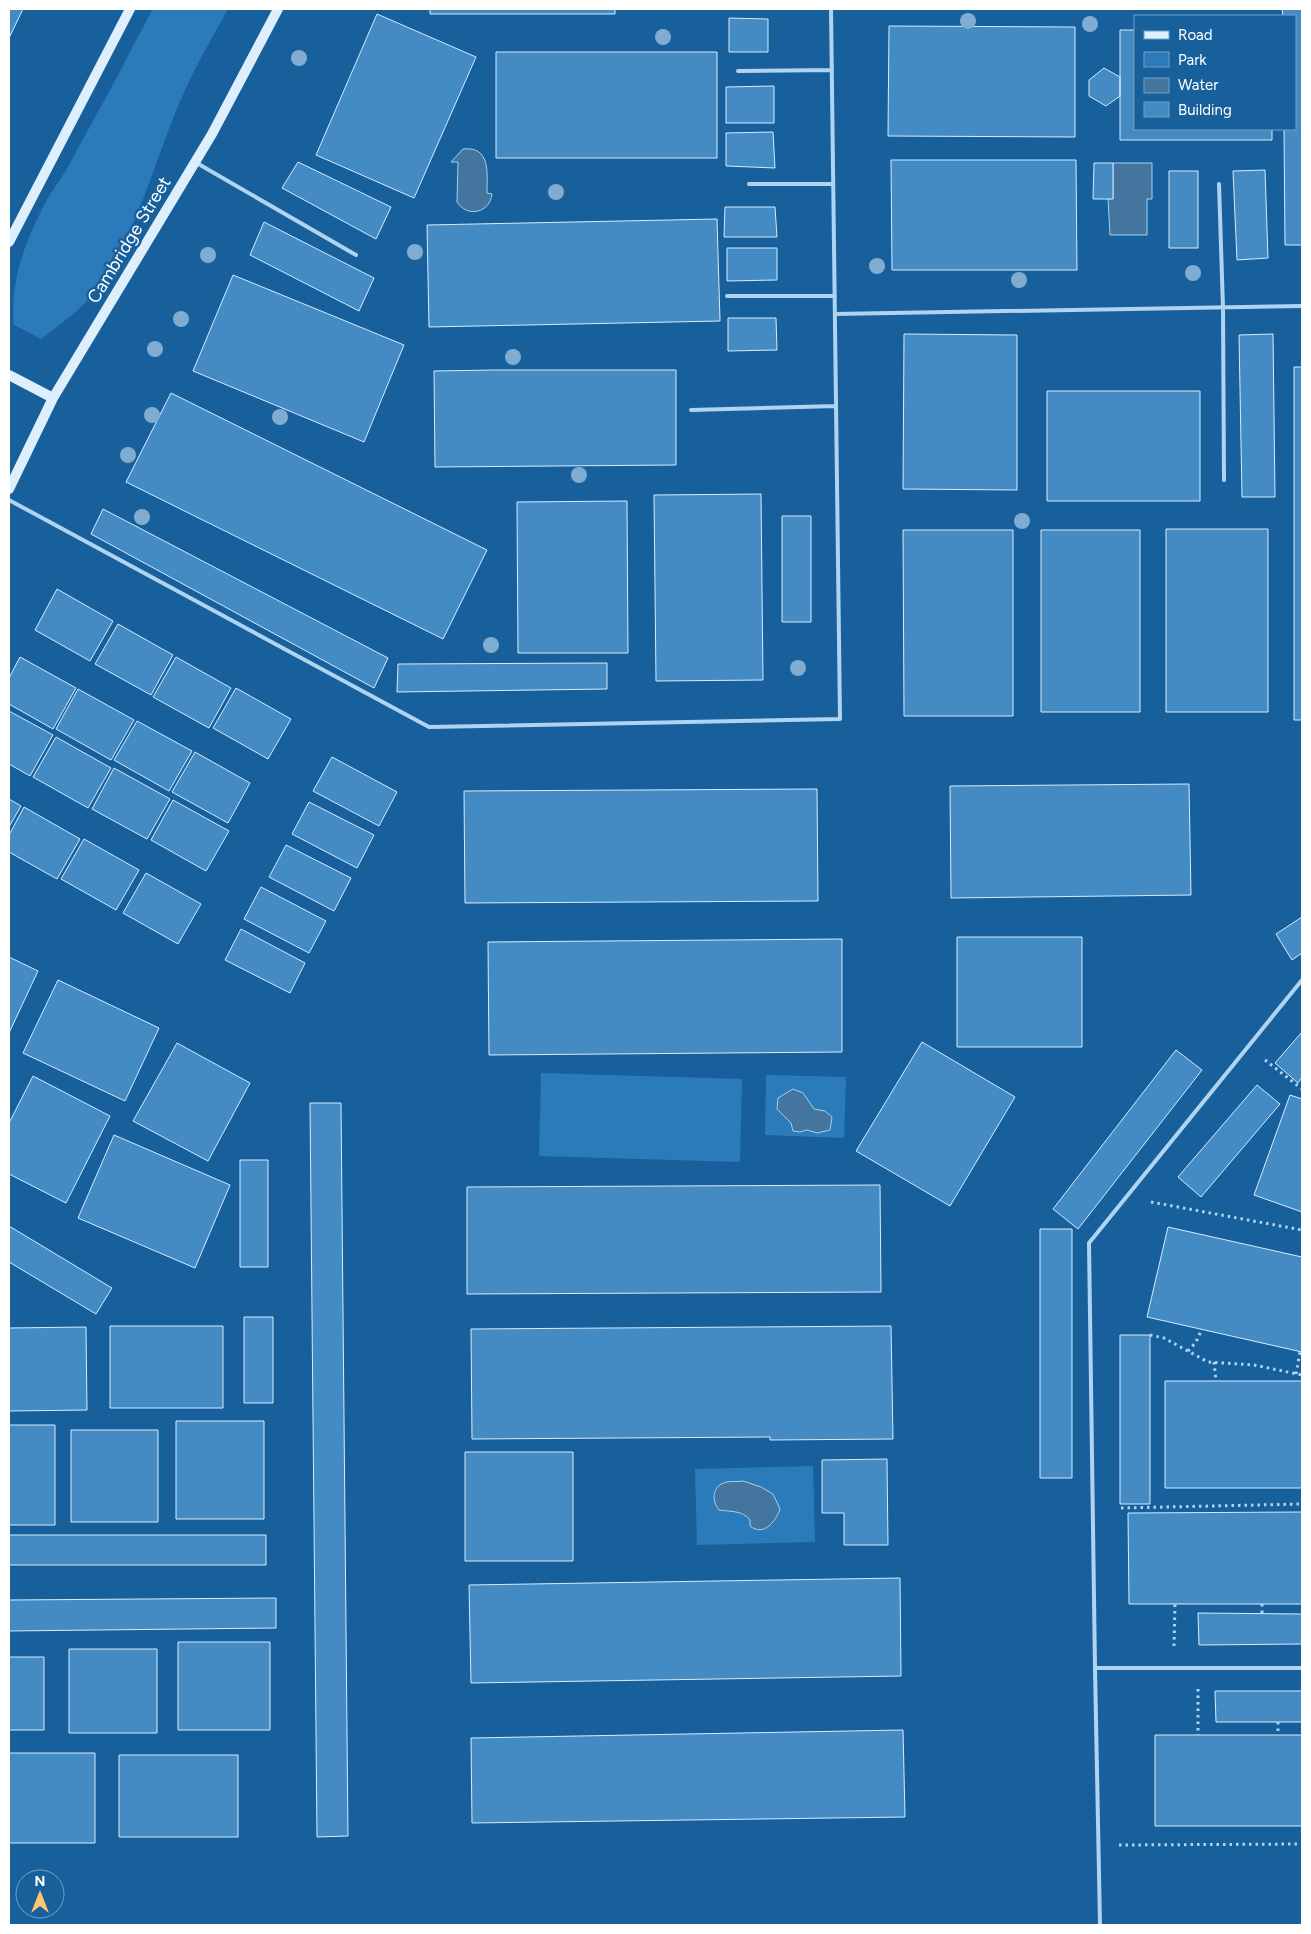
<svg xmlns="http://www.w3.org/2000/svg" width="1311" height="1934" viewBox="0 0 1311 1934" font-family="Figtree,sans-serif">
  <style>
    .green { fill: #2b7ab9 }
    .water { fill: #43759f; stroke: #a1d1f4 }
    .building { fill: #448bc4; stroke: #d6ebfc }
    .lines { fill: none; stroke-linecap: round; stroke-linejoin: round }
    .path { stroke: #aed4f2; stroke-width: 3; stroke-dasharray: 2.5 4; stroke-linecap: butt }
    .lane { stroke: #aed4f2; stroke-width: 4 }
    .secondary { stroke: #ddeefc; stroke-width: 10 }
    .tree { fill: #80acd1 }
    .labels { text-anchor: middle; stroke-width: 5; stroke-linejoin: round; paint-order: stroke }
    .street-label { font-size: 18px; fill: #fff; stroke: #18609c }
  </style>
  <rect width="100%" height="100%" fill="#18609c"/>
  <path class="green" d="M153,9H228C212,38 195,67 182,97C155,158 140,226 102,282C87,306 63,322 41,339L14,325C9,281 27,236 48,198C55,186 64,175 70,163C85,135 101,107 116,79C128,56 140,32 153,9Z
    M541,1073L742,1079L740,1162L539,1156Z
    M766,1075L846,1077L844,1138L765,1135Z
    M813,1466L815,1542L697,1545L695,1469Z"/>
  <path class="water" d="M463,149C491,146 487,173 487,193L492,194C490,213 467,218 457,202L458,162H451Z
    M1113,163H1152V199H1147V235H1110L1108,199L1113,198Z
    M793,1089L803,1093L814,1109L825,1111L832,1117L830,1130L817,1133L807,1130L800,1132L793,1131L791,1123L777,1109L778,1098Z
    M743,1481L761,1487L773,1494L780,1509C776,1521 764,1537 750,1526V1520C742,1510 731,1512 719,1510C711,1500 712,1485 727,1482C732,1481 738,1482 743,1481Z"/>
  <path class="building" d="M9,9H23L9,38Z
    M430,9H615V14H430Z
    M1282,9H1302V245H1285L1284,129H1295V16H1283Z
    M377,14L476,57L414,198L316,155Z
    M729,18L768,19V52H729Z
    M889,26L1075,27V137L888,136Z
    M1120,30H1135V129H1272V140H1120Z
    M496,52H717V158H496Z
    M1104,68L1120,77V96L1106,106L1089,96V80Z
    M774,86V123H726V87Z
    M773,132L775,168L726,166V133Z
    M891,160H1076L1077,270H892Z
    M298,162L391,207L376,239L282,188Z
    M1094,163H1113V199H1093Z
    M1265,170L1268,258L1237,260L1233,171Z
    M1169,171H1198V248H1169Z
    M725,207H775L777,237H724Z
    M717,219L720,321L429,327L427,225Z
    M264,222L374,278L359,311L250,255Z
    M727,248H777V280L727,281Z
    M233,275L404,345L364,442L193,371Z
    M728,318H776L777,350L728,351Z
    M904,334L1017,335V490L903,489Z
    M1273,334L1275,497H1242L1239,335Z
    M1294,367H1302V720H1294Z
    M493,370H676V465L435,467L434,371Z
    M1047,391H1200V501H1047Z
    M171,393L487,550L443,639L126,482Z
    M761,494L763,680L656,681L654,495Z
    M627,501L628,653H518L517,502Z
    M103,509L388,658L374,688L91,534Z
    M782,516H811V622H782Z
    M1166,529H1268V712H1166Z
    M903,530H1013V716H904Z
    M1041,530H1140V712H1041Z
    M57,589L113,621L90,661L35,630Z
    M118,624L173,655L151,695L95,664Z
    M20,657L76,688L53,729L9,704V678Z
    M176,657L231,688L209,728L153,697Z
    M607,663V689L397,692L398,664Z
    M236,688L291,719L268,759L213,728Z
    M78,689L134,720L111,760L56,729Z
    M9,711L53,735L30,776L9,764Z
    M137,721L192,751L169,791L114,760Z
    M56,737L111,768L88,808L33,777Z
    M195,752L250,783L228,823L172,792Z
    M332,757L397,792L379,826L313,791Z
    M114,768L170,799L147,839L92,809Z
    M1189,784L1191,895L951,898L950,786Z
    M817,789L818,901L465,903L464,791Z
    M9,799L21,806L9,827Z
    M173,800L229,831L206,871L151,840Z
    M309,802L374,835L357,868L292,834Z
    M24,807L80,839L57,879L9,852V835Z
    M84,839L139,870L116,910L61,879Z
    M286,845L351,878L334,911L269,877Z
    M146,873L201,904L178,944L123,913Z
    M261,887L326,921L309,953L244,919Z
    M1302,917V953L1292,960L1276,934Z
    M241,929L305,963L290,993L225,960Z
    M957,937H1082V1047H957Z
    M842,939V1052L489,1055L488,942Z
    M9,957L38,971L9,1033Z
    M58,980L159,1028L125,1101L23,1053Z
    M1302,1032V1077L1298,1083L1275,1063Z
    M922,1042L1015,1097L950,1206L856,1151Z
    M177,1043L250,1083L208,1161L133,1121Z
    M1176,1050L1202,1070L1078,1229L1053,1209Z
    M33,1076L110,1116L66,1203L9,1174V1123Z
    M1257,1085L1280,1104L1201,1197L1178,1177Z
    M1290,1095L1302,1099V1212L1254,1195Z
    M310,1103H341L348,1836L317,1837Z
    M114,1135L230,1185L195,1268L78,1218Z
    M240,1160H268V1267H240Z
    M880,1185L881,1292L467,1294V1187Z
    M9,1226L112,1288L96,1314L9,1262Z
    M1168,1227L1302,1257V1352L1147,1317Z
    M1040,1229H1072V1478H1040Z
    M244,1317H273V1403H244Z
    M110,1326H223V1408H110Z
    M891,1326L893,1439L770,1440V1437L472,1439L471,1329Z
    M86,1327L87,1410L9,1411V1328Z
    M1120,1335H1150V1504H1120Z
    M1165,1381H1302V1488H1165Z
    M176,1421H264V1519H176Z
    M9,1425H55V1525H9Z
    M71,1430H158V1522H71Z
    M465,1452H573V1561H465Z
    M887,1459L888,1545H844V1513H822V1460Z
    M1302,1512V1604H1129L1128,1513Z
    M9,1535H266V1565H9Z
    M900,1578L901,1676L471,1683L469,1585Z
    M276,1598V1628L9,1631V1600Z
    M1198,1613L1302,1614V1644L1199,1645Z
    M178,1642H270V1730H178Z
    M69,1649H157V1733H69Z
    M9,1657H44V1730H9Z
    M1215,1691H1302V1722H1216Z
    M903,1730L905,1817L472,1823L471,1738Z
    M1155,1735H1302V1826H1155Z
    M9,1753H95V1843H9Z
    M119,1755H238V1837H119Z"/>
  <g class="lines">
    <path class="path" d="M1265,1060L1302,1089
      M1151,1202L1302,1230
      M1150,1335L1164,1338L1208,1362L1254,1365L1302,1375
      M1188,1351L1196,1342L1202,1329
      M1214,1362L1216,1381
      M1296,1374L1300,1352
      M1121,1508L1302,1504
      M1262,1604V1614
      M1174,1646L1175,1604
      M1198,1689V1735
      M1278,1722V1735
      M1119,1845L1302,1844"/>
    <path class="lane" d="M738,71L832,70
      M195,162L356,255
      M749,184H833
      M1219,184L1223,308L1224,480
      M727,296H835
      M835,314L1302,306
      M691,410L836,406
      M9,500L429,727L840,719L831,9
      M1302,980L1089,1243L1095,1668H1302
      M1095,1668L1100,1925"/>
    <path class="secondary" d="M9,242L130,9
      M9,375L53,398
      M9,489L53,398L212,134L278,9"/>
  </g>
  <g class="tree">
    <circle cx="968" cy="21" r="8"/>
    <circle cx="1090" cy="24" r="8"/>
    <circle cx="663" cy="37" r="8"/>
    <circle cx="299" cy="58" r="8"/>
    <circle cx="556" cy="192" r="8"/>
    <circle cx="415" cy="252" r="8"/>
    <circle cx="208" cy="255" r="8"/>
    <circle cx="877" cy="266" r="8"/>
    <circle cx="1193" cy="273" r="8"/>
    <circle cx="1019" cy="280" r="8"/>
    <circle cx="181" cy="319" r="8"/>
    <circle cx="155" cy="349" r="8"/>
    <circle cx="513" cy="357" r="8"/>
    <circle cx="152" cy="415" r="8"/>
    <circle cx="280" cy="417" r="8"/>
    <circle cx="128" cy="455" r="8"/>
    <circle cx="579" cy="475" r="8"/>
    <circle cx="142" cy="517" r="8"/>
    <circle cx="1022" cy="521" r="8"/>
    <circle cx="491" cy="645" r="8"/>
    <circle cx="798" cy="668" r="8"/>
  </g>
  <g class="labels">
    <g class="street-label">
      <text transform="translate(129 240) rotate(-59)" y="6">Cambridge Street</text>
    </g>
  </g>
  <rect width="1311" height="1934" fill="none" stroke="#ffffff" stroke-width="20"/>
  <rect x="1134" y="15" width="162" height="115" fill="#18609c" stroke="#74a0c4"/>
  <rect x="1144" y="31" width="25" height="8" fill="#ddeefc" stroke="#74a0c4"/>
  <text x="1178" y="40" font-size="15" fill="#ffffff">Road</text>
  <rect x="1144" y="52" width="25" height="15" fill="#2b7ab9" stroke="#74a0c4"/>
  <text x="1178" y="65" font-size="15" fill="#ffffff">Park</text>
  <rect x="1144" y="78" width="25" height="15" fill="#43759f" stroke="#74a0c4"/>
  <text x="1178" y="90" font-size="15" fill="#ffffff">Water</text>
  <rect x="1144" y="102" width="25" height="15" fill="#448bc4" stroke="#74a0c4"/>
  <text x="1178" y="115" font-size="15" fill="#ffffff">Building</text>
  <g transform="translate(40 1894)"><circle r="24" fill="#18609c" stroke="#74a0c4"/>
  <path d="M0-4L9 19L0 12L-9 19Z" fill="#ffc66f"/>
  <text y="-8" font-size="14" font-weight="bold" text-anchor="middle" fill="#ffffff">N</text>
  </g>
</svg>
